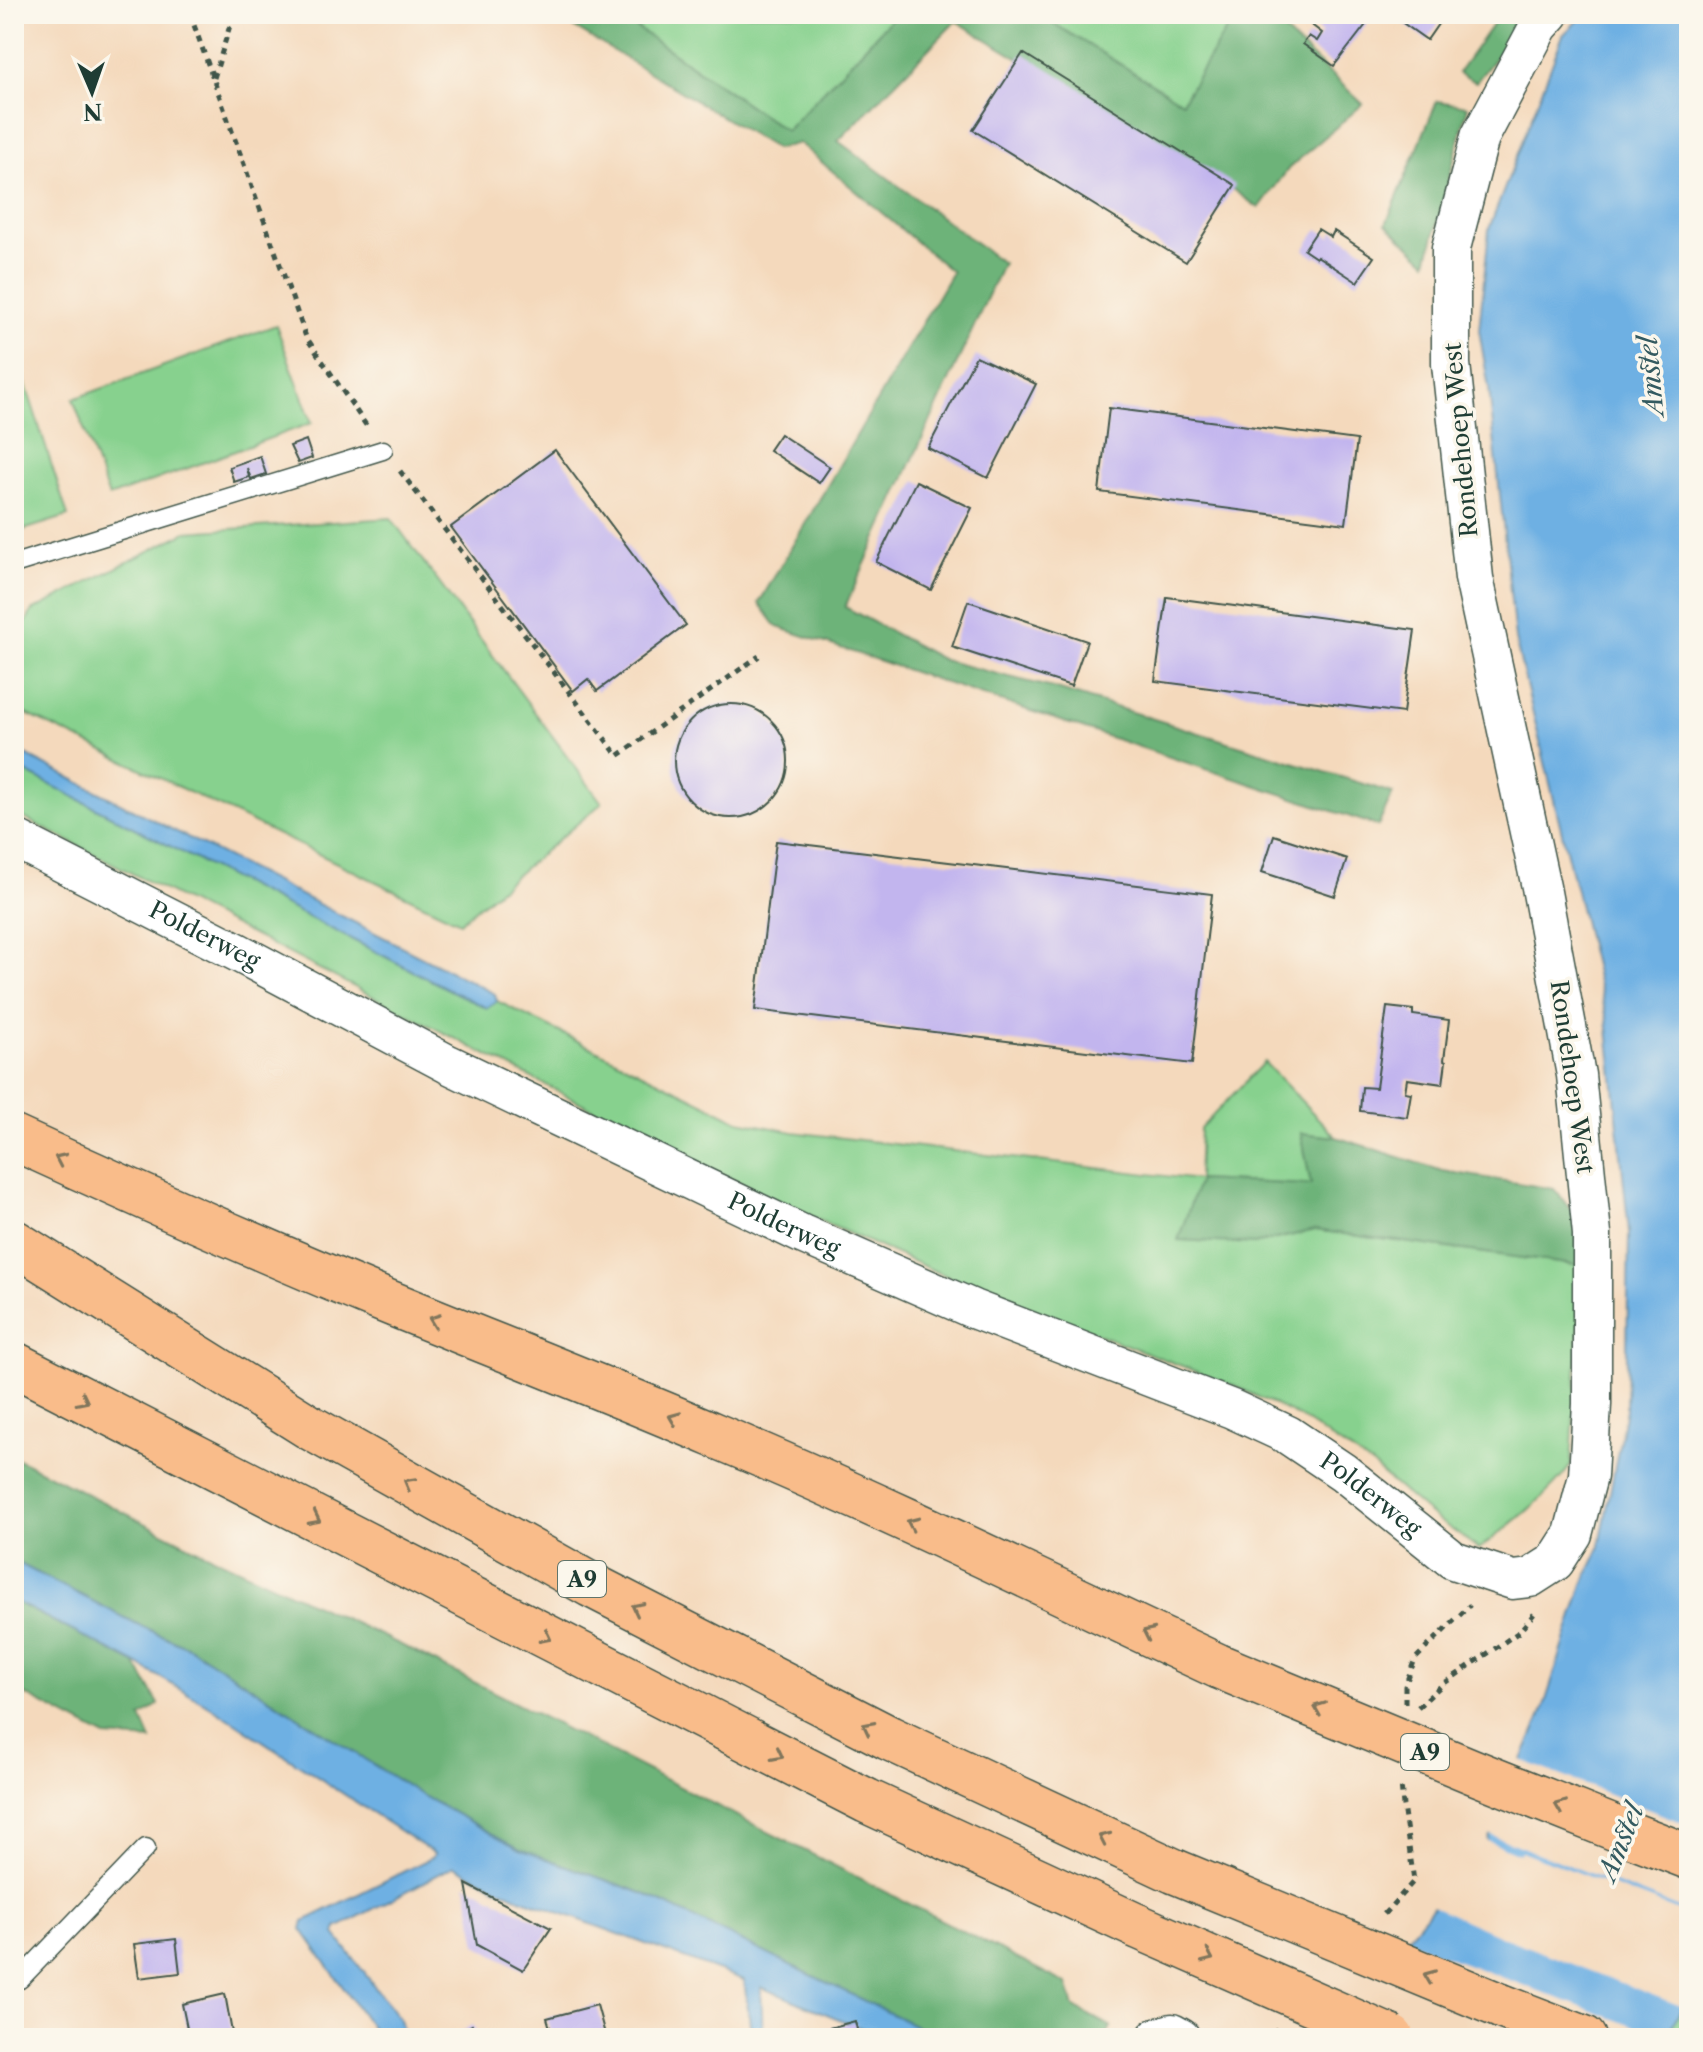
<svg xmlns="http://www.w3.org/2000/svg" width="1703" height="2052" viewBox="0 0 1703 2052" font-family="'Libre Caslon Text',serif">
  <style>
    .green { fill: #87d18e; stroke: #538761; stroke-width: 2 }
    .forest { fill: #6db379; stroke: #467856; stroke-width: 2 }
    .water { fill: #6eb0e3; stroke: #46768c; stroke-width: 2 }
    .pier { fill: #f4d9bc }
    .building { fill: #c2b5ee }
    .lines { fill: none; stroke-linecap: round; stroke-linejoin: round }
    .service-casing { stroke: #3f5448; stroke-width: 21 }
    .minor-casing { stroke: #3f5448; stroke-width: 41 }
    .motorway-casing { stroke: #3f5448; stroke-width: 47 }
    .path { stroke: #3f5448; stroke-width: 5; stroke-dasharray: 6 6; stroke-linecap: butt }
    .service { stroke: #fff; stroke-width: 18 }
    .minor { stroke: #fff; stroke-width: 38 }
    .motorway { stroke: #f9bc8a; stroke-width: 44 }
    .motorway-bridge-casing { stroke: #3f5448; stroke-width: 47; stroke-linecap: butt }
    .motorway-bridge { stroke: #f9bc8a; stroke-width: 44 }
    .oneway { stroke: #81765b }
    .labels { text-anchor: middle; stroke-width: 7; stroke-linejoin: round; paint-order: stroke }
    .shield { fill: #fbf7ec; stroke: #61756b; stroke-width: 2 }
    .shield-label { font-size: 22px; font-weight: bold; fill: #1f3d34 }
    .street-label { font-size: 24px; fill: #1f3d34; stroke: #fbf7ec }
    .water-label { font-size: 26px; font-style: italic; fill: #335a60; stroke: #fbf7ec }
  </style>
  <rect width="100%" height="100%" fill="#fbf7ec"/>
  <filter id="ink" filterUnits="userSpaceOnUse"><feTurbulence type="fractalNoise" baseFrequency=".0125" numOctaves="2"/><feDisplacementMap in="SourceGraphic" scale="16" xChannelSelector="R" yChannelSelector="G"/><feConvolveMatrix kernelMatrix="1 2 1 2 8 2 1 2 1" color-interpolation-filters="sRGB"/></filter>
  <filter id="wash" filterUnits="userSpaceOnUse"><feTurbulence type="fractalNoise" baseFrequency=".006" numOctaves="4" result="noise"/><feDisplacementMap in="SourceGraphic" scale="32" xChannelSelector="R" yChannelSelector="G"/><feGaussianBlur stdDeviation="1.8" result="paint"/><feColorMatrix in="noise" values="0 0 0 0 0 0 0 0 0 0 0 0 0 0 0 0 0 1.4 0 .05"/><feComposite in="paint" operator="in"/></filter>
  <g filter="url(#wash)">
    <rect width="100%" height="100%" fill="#f4d9bc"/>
    <path class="green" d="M607,14H896L786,131L631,24Z
      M1038,14H1236L1182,102Z
      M276,325L312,423L109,497L73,399Z
      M14,348L68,516L14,533Z
      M391,518L602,803L460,922L14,708V644L32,611L186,532Z
      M14,766L456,993L487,1008L497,1001L739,1121L793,1132L1198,1180L1200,1129L1264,1062L1336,1137L1301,1134L1312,1185L1199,1180L1254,1244L1315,1230L1582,1266L1571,1465C1551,1494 1508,1527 1479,1549L1427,1512L1373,1466L1298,1416L1237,1387L958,1281L823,1222L714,1171L14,813Z
      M1689,1995V2038H1665Z"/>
    <path class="forest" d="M552,14H607L631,24L786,131L896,14H1038L1182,102L1236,14H1266L1363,104L1289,168L1259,208L1218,179L956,21L838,141L1003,263L845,607L943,660L1057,689L1393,793L1378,826L777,627L759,603L952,272L799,143L776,149Z
      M1500,14H1530L1476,82L1458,73Z
      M1437,101L1468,106L1427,262L1386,224Z
      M1301,1133L1336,1137L1443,1171L1554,1189L1580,1221L1582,1266L1315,1230L1254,1244L1178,1240L1199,1180L1311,1185Z
      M14,1457L200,1551L401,1645L1067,1984L1074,2007L1111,2027L1105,2038H941L644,1894L520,1849L421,1795L190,1648L143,1627L14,1561Z
      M14,1601L135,1663L159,1704L141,1717L151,1740L106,1737L14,1689Z"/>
    <path class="water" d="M1584,14H1689V1995L1665,2038H1319L1324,2036L1486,1845L1542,1713L1583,1584L1599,1550L1626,1409L1629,1233L1607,1019L1515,639L1489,389L1479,330L1489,229L1563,35Z
      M14,749L495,994L497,1001L487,1008L456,993L14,766Z
      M14,1561L143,1627L190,1648L421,1795L520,1849L644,1894L941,2038H885L761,1987L763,2038H752L744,1980L515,1896L454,1866L337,1928L335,1934L400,2020L405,2038H376V2034L302,1929L304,1921L431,1858L435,1854L211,1707L135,1663L14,1601Z"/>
    <path class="pier" d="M1518,1759L1689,1825V1912L1486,1833Z
      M1483,1839L1519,1854L1521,1851L1684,1913L1683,1917L1689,1919V2003L1686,2008L1502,1937L1430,1905Z
      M1402,1937L1434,1952L1665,2038H1315Z"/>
    <g id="blocks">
      <path class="building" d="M1316,14H1356L1368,22L1334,66L1303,44L1309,36L1317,41L1322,33L1309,23Z
        M1390,14H1445L1427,40Z
        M1023,53L1235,185L1186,262L973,130Z
        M1318,229L1331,237L1334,231L1374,257L1357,282L1317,256L1316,258L1304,250Z
        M976,356L1036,384L988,478L928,448Z
        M1109,408L1357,440L1346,524L1099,492Z
        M780,434L830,467L819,483L769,450Z
        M306,440L312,458L298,463L290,446Z
        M555,450L686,625L597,691L588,679L573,691L451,527Z
        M260,456L266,474L251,479L247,468L249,477L234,482L229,467Z
        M916,481L972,508L931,590L876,562Z
        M1167,597L1415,630L1403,713L1155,681Z
        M968,601L1087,641L1071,686L952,647Z
        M674 761a57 57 0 1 1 114 0a57 57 0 1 1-114 0Z
        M1274,835L1347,859L1335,896L1262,872Z
        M776,841L1212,894L1192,1064L755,1010Z
        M1387,1007L1413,1010V1015L1449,1020L1444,1060L1446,1061L1443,1084L1407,1079L1405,1092L1411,1093L1407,1117L1360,1111L1362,1087L1376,1088Z
        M466,1884L551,1928L523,1970L477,1945Z
        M176,1939L180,1973L139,1978L134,1944Z
        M225,1994L233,2038H189L182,2004Z
        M597,2005L606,2038H553L547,2018Z
        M855,2021L859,2038H824L822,2030Z
        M472,2025L480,2038H451Z"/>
    </g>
  </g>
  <g filter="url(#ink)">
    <use href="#blocks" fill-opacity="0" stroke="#3f5448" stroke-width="2"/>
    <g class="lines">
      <defs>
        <path id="service" d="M14,564L383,450
          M14,1977L20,1979L146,1848"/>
        <g id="minor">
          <path id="s1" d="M14,838L237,952L448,1064L802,1234L973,1309L1232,1409L1288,1435L1343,1472L1453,1560L1513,1580L1530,1578L1555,1562L1573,1534L1588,1476L1592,1404V1234L1576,1075L1541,887L1474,578L1451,364V248L1480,137L1539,26L1550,14"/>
          <path d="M1156,2038L1172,2033L1181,2038"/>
        </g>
        <path id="motorway" d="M14,1138C136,1194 259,1249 383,1300C493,1345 604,1388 714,1435C884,1506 1051,1588 1218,1666
          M14,1242L311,1428L591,1585L889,1738L1174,1871
          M14,1364L867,1801L1137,1926
          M1632,1835L1689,1857
          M1501,2006L1584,2038"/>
      </defs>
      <use href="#service" class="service-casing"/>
      <use href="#minor" class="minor-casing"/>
      <use href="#motorway" class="motorway-casing"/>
      <path class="path" d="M190,14L306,337L368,428
        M214,78L232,19L236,14
        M400,471L618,756L759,656
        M1405,1703V1686L1415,1659L1470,1605
        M1418,1707L1443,1684L1519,1632L1534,1614
        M1384,1914L1414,1881L1403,1806L1401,1784
        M1266,2038L1277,2029"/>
      <use href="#service" class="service"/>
      <use href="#minor" class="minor"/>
      <use href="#motorway" class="motorway"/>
      <defs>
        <path id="motorway-bridge" d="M1218,1666L1474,1772L1632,1835
          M1174,1871L1501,2006
          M1137,1926L1392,2038"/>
      </defs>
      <use href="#motorway-bridge" class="motorway-bridge-casing"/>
      <use href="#motorway-bridge" class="motorway-bridge"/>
    </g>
    <defs><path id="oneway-chevron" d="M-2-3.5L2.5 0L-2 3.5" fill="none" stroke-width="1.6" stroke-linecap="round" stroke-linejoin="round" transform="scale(2)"/></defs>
    <g class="oneway">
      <use href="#oneway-chevron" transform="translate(60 1159) rotate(-155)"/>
      <use href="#oneway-chevron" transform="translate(434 1320) rotate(-159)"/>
      <use href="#oneway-chevron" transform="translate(83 1400) rotate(27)"/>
      <use href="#oneway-chevron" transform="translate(674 1418) rotate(-158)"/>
      <use href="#oneway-chevron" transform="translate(409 1483) rotate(-151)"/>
      <use href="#oneway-chevron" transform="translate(315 1519) rotate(27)"/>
      <use href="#oneway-chevron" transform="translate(912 1523) rotate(-156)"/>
      <use href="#oneway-chevron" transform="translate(637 1608) rotate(-153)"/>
      <use href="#oneway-chevron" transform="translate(1148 1633) rotate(-155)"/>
      <use href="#oneway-chevron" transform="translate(546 1637) rotate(27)"/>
      <use href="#oneway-chevron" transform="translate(1319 1708) rotate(-158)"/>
      <use href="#oneway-chevron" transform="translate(868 1727) rotate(-153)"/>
      <use href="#oneway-chevron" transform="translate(778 1755) rotate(27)"/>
      <use href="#oneway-chevron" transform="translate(1560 1806) rotate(-158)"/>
      <use href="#oneway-chevron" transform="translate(1104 1838) rotate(-155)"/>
      <use href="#oneway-chevron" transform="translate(1208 1957) rotate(24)"/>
      <use href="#oneway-chevron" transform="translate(1429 1976) rotate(-158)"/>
    </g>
  </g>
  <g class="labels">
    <g class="shield">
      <rect x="558" y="1561" width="48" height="36" rx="6"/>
      <rect x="1401" y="1734" width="48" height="36" rx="6"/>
    </g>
    <g class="shield-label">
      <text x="582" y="1587">A9</text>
      <text x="1425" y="1760">A9</text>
    </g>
    <g class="street-label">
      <text transform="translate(1461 440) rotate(-95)" y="8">Rondehoep West</text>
      <text dy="8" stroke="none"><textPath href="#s1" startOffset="214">Polderweg</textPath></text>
      <text transform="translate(1572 1077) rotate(82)" y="8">Rondehoep West</text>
      <text dy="8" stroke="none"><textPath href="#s1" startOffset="862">Polderweg</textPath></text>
      <text dy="8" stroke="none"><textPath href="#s1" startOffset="1510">Polderweg</textPath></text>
    </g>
    <g class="water-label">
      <text transform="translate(1651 376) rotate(-95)" y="9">Amstel</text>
      <text transform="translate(1621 1842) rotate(-68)" y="9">Amstel</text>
    </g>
  </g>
  <rect width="1703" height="2052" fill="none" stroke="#fbf7ec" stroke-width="48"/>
  <g transform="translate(92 92) rotate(178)" stroke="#fbf7ec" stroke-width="6" paint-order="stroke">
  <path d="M0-6L14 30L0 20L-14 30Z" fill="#1f3d34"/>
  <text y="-12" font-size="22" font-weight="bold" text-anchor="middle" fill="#1f3d34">N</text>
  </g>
</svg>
